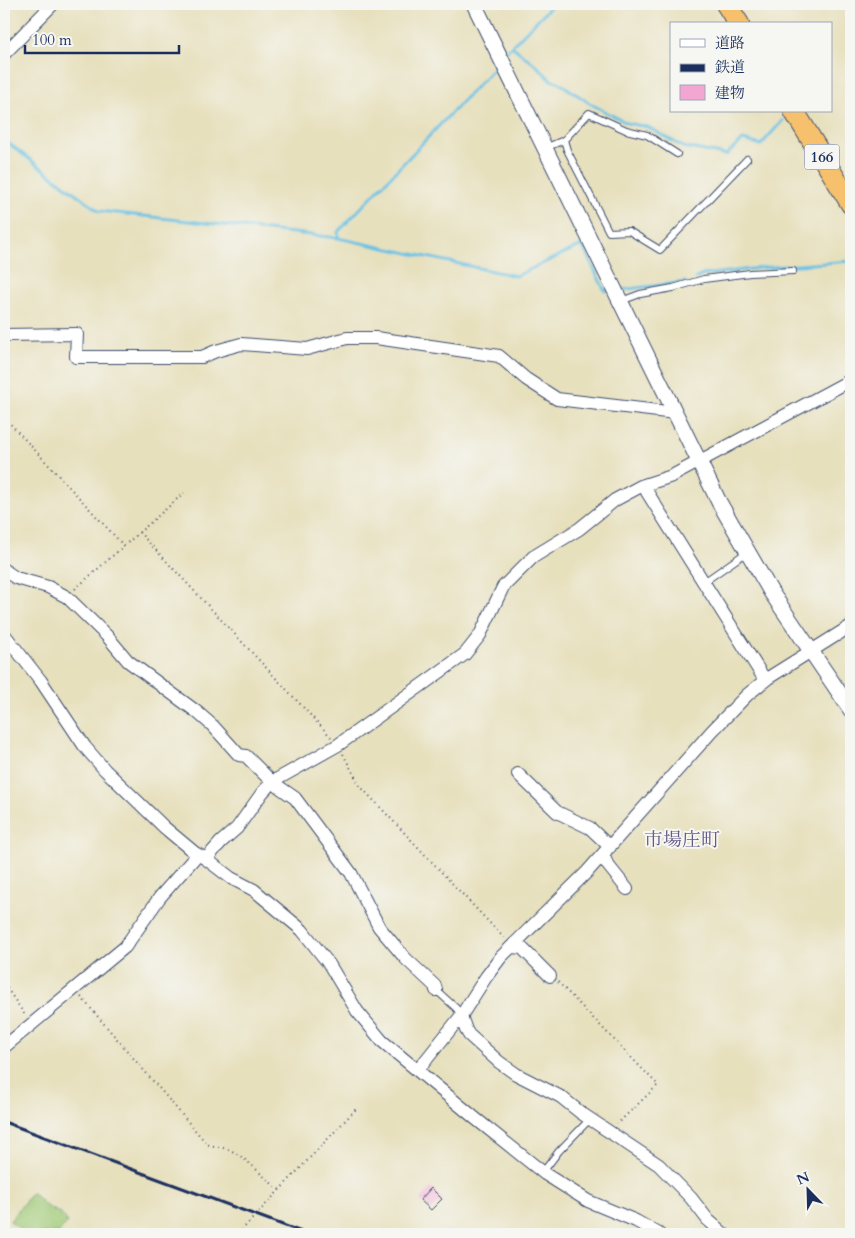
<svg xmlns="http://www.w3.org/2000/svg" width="855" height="1238" viewBox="0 0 855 1238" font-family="Cardo,'Noto Serif JP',serif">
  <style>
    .green { fill: #9fc975; stroke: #5d7c6a }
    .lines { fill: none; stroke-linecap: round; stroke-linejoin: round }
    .stream { stroke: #67c1e4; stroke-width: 3 }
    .building { fill: #f3a6d1 }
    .service-casing { stroke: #3a4a6c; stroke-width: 8 }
    .minor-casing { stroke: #3a4a6c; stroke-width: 14 }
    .tertiary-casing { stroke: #3a4a6c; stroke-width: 17 }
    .trunk-casing { stroke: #3a4a6c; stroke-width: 22 }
    .path { stroke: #3a4a6c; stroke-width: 2; stroke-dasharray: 1 4; stroke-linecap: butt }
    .service { stroke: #fff; stroke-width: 6 }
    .minor { stroke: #fff; stroke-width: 12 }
    .tertiary { stroke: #fff; stroke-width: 15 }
    .trunk { stroke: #f7c06c; stroke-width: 20 }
    .rail { stroke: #1b2f5e; stroke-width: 3 }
    .labels { text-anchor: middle; stroke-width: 4; stroke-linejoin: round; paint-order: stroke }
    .shield { fill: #f6f6f2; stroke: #5d6b8a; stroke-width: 1 }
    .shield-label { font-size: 15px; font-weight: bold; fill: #1b2f5e }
    .quarter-label { font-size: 19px; fill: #675986; stroke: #f6f6f2 }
  </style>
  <rect width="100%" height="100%" fill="#f6f6f2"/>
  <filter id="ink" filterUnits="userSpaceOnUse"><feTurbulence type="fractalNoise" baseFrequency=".02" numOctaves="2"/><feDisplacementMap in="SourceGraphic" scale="10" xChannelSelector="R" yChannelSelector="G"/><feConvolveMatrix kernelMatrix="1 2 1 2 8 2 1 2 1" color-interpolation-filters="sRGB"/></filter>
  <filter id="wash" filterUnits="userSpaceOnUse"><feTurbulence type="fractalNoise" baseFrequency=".0096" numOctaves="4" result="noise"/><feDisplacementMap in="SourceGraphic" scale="20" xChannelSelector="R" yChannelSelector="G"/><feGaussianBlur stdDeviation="1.12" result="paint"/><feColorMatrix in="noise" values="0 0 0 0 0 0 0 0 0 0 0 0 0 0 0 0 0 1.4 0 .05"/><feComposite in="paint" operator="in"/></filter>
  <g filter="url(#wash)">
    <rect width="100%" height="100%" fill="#e7e0bd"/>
    <path class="green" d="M32,1192L46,1206L61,1214L67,1223L58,1234H27L10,1221Z"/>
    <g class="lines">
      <path class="stream" d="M513,47L537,66L551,80L558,82L591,104L627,123L648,127L683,147L726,155L743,140L761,145L783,120
        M503,55L553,4
        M4,140L99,211L338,238L516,276L582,245L605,291L611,290
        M338,238V232L494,68L497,62
        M696,278L703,275L759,268L851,261
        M620,290L685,282"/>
    </g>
    <g id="blocks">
      <path class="building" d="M851,527V540L845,531Z
        M431,1188L442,1199L431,1210L420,1200Z"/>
    </g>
  </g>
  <g filter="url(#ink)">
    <use href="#blocks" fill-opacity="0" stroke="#3a4a6c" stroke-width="1"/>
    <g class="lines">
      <defs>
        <path id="service" d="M564,140L567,150L609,232L629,231L660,250L747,159
          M545,148L564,140L589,113L626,130L647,135L677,154
          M621,301L640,294L673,288L704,279L750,273L793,271
          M704,582L747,552
          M436,990L456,1008L461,1015
          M543,1172L559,1151L590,1119"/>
        <path id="minor" d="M4,54L53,4
          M4,335L77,334L76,357H202L216,351L241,344L307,349L347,338H376L499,356L526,379L557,399L675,413
          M647,485V492L765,680
          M4,570L16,578L48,587L67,597L107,636L128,661L197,712L213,726L239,755L246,756L272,782L295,798L351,873L379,927L405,958L435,986L436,990
          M4,634L41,681L85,747L105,770L165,828L195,853L206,859L231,878L254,890L302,930L329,964L357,1011L382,1041L476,1119L545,1174L588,1201L636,1221L659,1234
          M518,774L557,812L590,828L610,847
          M603,854L607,864L627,889
          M206,859L221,842L237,828L262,793L272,782L338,745L465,654L480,635L503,587L533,557L579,529L615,500L641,486L672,476L851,380
          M512,947L522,948L550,976
          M461,1016L466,1030L469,1035L499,1062L516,1074L561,1097L581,1113L659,1165L691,1198L708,1220L724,1234
          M4,1047L125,947L160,897L197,855
          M418,1070L461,1016L486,977L501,957L587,872L712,731L747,695L768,678L851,626"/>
        <path id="tertiary" d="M474,4L719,502L771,592L851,710"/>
        <path id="trunk" d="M726,4L739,24
          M794,111L851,204"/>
      </defs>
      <use href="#service" class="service-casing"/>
      <use href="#minor" class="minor-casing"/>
      <use href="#tertiary" class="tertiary-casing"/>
      <use href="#trunk" class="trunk-casing"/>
      <path class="path" d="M4,417L124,546
        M139,532L331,737
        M75,589L184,493
        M343,754L360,786L504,938
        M558,982L658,1085L617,1124
        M4,984L25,1015
        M81,997L207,1144C214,1147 224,1147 230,1150C250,1160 263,1178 280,1190
        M238,1234L356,1109"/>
      <use href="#service" class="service"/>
      <use href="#minor" class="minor"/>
      <use href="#tertiary" class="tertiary"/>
      <use href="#trunk" class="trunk"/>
      <path class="rail" d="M4,1122L307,1234"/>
    </g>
  </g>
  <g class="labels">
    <rect class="shield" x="804.5" y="144.5" width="35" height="25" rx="4"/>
    <g class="shield-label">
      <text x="822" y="162">166</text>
    </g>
    <g class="quarter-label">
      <text x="682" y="846">市場庄町</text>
    </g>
  </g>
  <rect width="855" height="1238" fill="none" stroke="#f6f6f2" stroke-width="20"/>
  <rect x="670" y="22" width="162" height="90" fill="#f6f6f2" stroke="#9ea6b7"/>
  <rect x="680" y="39" width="25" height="8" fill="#ffffff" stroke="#9ea6b7"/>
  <text x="715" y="48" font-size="15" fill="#1b2f5e">道路</text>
  <rect x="680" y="64" width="25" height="8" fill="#1b2f5e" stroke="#9ea6b7"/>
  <text x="715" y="72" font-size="15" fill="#1b2f5e">鉄道</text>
  <rect x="680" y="85" width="25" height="15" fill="#f3a6d1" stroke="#9ea6b7"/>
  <text x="715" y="98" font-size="15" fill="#1b2f5e">建物</text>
  <g transform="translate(808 1190) rotate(337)" stroke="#f6f6f2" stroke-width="4" paint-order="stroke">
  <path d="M0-4L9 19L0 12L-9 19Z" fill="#1b2f5e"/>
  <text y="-8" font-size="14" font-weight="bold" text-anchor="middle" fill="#1b2f5e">N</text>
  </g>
  <path d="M25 45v8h154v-8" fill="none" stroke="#1b2f5e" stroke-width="2.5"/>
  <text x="32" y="45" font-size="15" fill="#1b2f5e" stroke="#f6f6f2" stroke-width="4" paint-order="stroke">100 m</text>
</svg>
